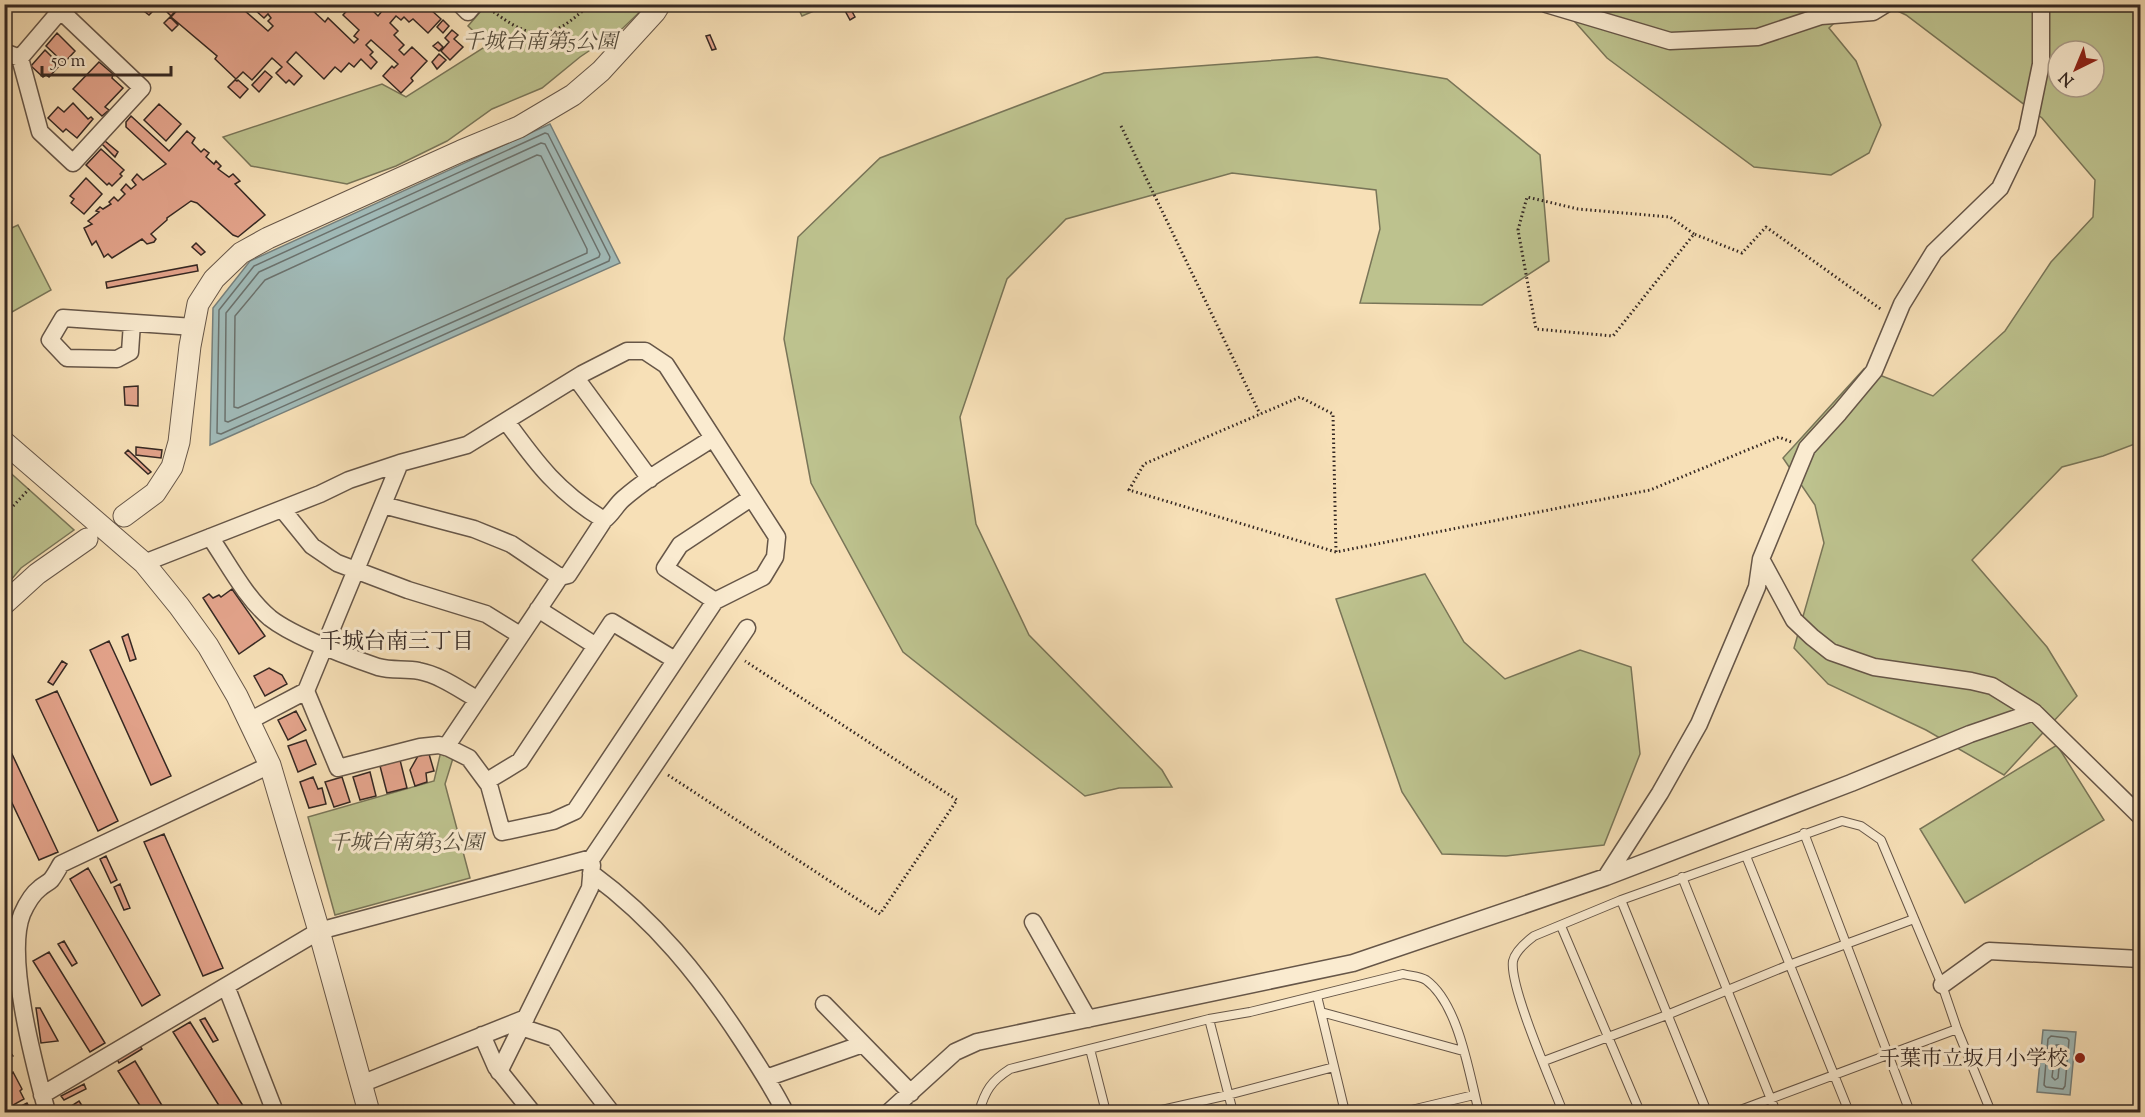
<svg xmlns="http://www.w3.org/2000/svg" width="2145" height="1117" viewBox="0 0 2145 1117" font-family="'Sorts Mill Goudy','Noto Serif JP',serif">
  <style>
    .green { fill: #bdc28e; stroke: #797558; stroke-width: 1.5; fill-rule: evenodd }
    .water { fill: #a1bbb9; stroke: #76807d; stroke-width: 1.5 }
    .lines { fill: none; stroke-linecap: round; stroke-linejoin: round }
    .shore { stroke: #6b726e; stroke-width: 1.5 }
    .building { fill: #e4a48c; stroke: #352823; stroke-width: 1.5 }
    .service-casing { stroke: #665648; stroke-width: 10 }
    .minor-casing { stroke: #665648; stroke-width: 19 }
    .tertiary-casing { stroke: #665648; stroke-width: 23 }
    .path { stroke: #352823; stroke-width: 3; stroke-dasharray: 1.5 3; stroke-linecap: butt }
    .service { stroke: #faebd0; stroke-width: 8 }
    .minor { stroke: #faebd0; stroke-width: 16 }
    .tertiary { stroke: #faebd0; stroke-width: 21 }
    .poi-dot { fill: #8f2418; stroke: #faebd0; stroke-width: 2 }
    .labels { text-anchor: middle; stroke-width: 6; stroke-linejoin: round; paint-order: stroke }
    .park-label { font-size: 21px; font-style: italic; fill: #574e3e; stroke: #faebd0 }
    .poi-label { font-size: 21px; fill: #352823; stroke: #faebd0; text-anchor: end }
    .neighbourhood-label { font-size: 22px; fill: #352823; stroke: #faebd0 }
  </style>
  <rect width="100%" height="100%" fill="#f7e0b7"/>
  <filter id="stains"><feTurbulence type="fractalNoise" baseFrequency=".00333" numOctaves="4"/><feColorMatrix values="0 0 0 0 .2 0 0 0 0 .09 0 0 0 0 .02 0 0 0 .5 -.17"/></filter>
  <radialGradient id="worn" r=".72"><stop offset=".6" stop-color="#630" stop-opacity="0"/><stop offset="1" stop-color="#630" stop-opacity=".3"/></radialGradient>
  <path class="green" d="M487,4L647,5L623,28L580,57L542,88L492,109L447,141L396,166L347,184L251,166L223,137L382,84L406,97L488,45L468,26Z
    M765,5H828L802,16L798,8L773,9Z
    M1560,5H1853L1829,28L1856,61L1881,125L1869,153L1831,175L1754,167L1607,58Z
    M1885,5H2140V442L2103,456L2062,467L1972,560L2047,647L2077,696L2004,775L1926,730L1828,684L1794,648L1824,543L1815,505L1783,458L1864,369L1933,396L2005,331L2051,262L2093,217L2095,180L2042,118L1906,15ZM2058,51H2094V87H2058Z
    M1317,57L1447,79L1540,155L1549,261L1482,305L1360,303L1380,229L1376,190L1232,173L1066,219L1007,279L960,417L976,524L1029,635L1162,770L1172,787L1119,788L1085,796L903,652L811,483L784,339L798,237L880,158L1104,73Z
    M18,225L51,290L5,316V231Z
    M5,468L74,530L21,568L5,587Z
    M1425,574L1464,642L1505,679L1580,650L1631,667L1640,754L1604,845L1506,856L1442,854L1402,792L1336,599Z
    M2057,745L2104,820L1965,903L1920,829Z
    M441,751L454,755L445,784L470,878L335,915L308,817L434,781Z"/>
  <path class="water" d="M550,124L620,263L210,445L213,308L250,261Z
    M2043,1030L2076,1032L2070,1095L2037,1092Z"/>
  <g class="lines">
    <path class="shore" d="M545,133L548,134L610,257L609,261L221,434L217,433L219,310L254,266Z
      M541,143L545,144L600,254L599,257L228,422L225,421L226,313L259,272Z
      M537,155L541,156L587,249V253L238,408L234,407L235,316L265,280Z
      M2051,1036L2067,1038L2069,1040L2065,1086L2063,1089L2046,1087L2044,1085L2048,1039Z
      M2056,1045H2059L2061,1047L2058,1078L2055,1080L2052,1077Z"/>
  </g>
  <path class="building" d="M152,4L157,7L149,15L145,12Z
    M174,4L181,5L171,16L167,12Z
    M183,4H237L268,31L273,26L268,21L271,18L268,14L264,18L255,10L260,4H286L290,8L293,4H315L311,9L325,22L328,18L354,43L358,39L354,36L359,30L343,15L353,4H359L367,11L370,8L378,16L383,10L381,6L383,4H430L433,7L431,10L441,19L428,33L413,19L409,22L404,17L401,20L396,16L390,23L398,31L394,35L404,45L399,50L404,55L412,47L427,61L411,78L413,81L401,93L383,76L392,66L394,68L398,64L371,40L366,45L373,52L370,55L377,62L371,69L361,59L354,67L349,63L341,72L335,67L324,79L296,52L287,62L302,76L294,85L289,80L286,83L276,73L282,67L272,58L252,80L243,72L236,79L215,59L217,56L171,17Z
    M317,4H330L324,11Z
    M848,4L855,17L850,20L843,7Z
    M170,17L178,25L172,31L164,23Z
    M443,20L449,26L443,33L437,27Z
    M452,30L458,35L454,39L463,47L450,60L441,51L449,42L445,38Z
    M57,33L75,51L64,63L46,46Z
    M710,35L716,49L712,50L706,36Z
    M438,42L443,47L439,51L433,46Z
    M45,50L60,65L49,77L46,75L43,77L31,66Z
    M439,54L446,60L437,69L432,62Z
    M99,62L113,74L112,78L123,88L105,107L109,110L102,116L73,89Z
    M265,71L272,77L259,92L252,85Z
    M235,80L237,81L238,80L248,89L240,98L228,87Z
    M73,103L88,119L91,117L93,119L77,138L66,129L63,132L48,118L58,107L64,112Z
    M159,104L181,124L166,141L144,120Z
    M131,116L169,151L187,131L195,138L192,143L201,152L204,149L209,153L206,157L214,164L216,161L221,166L218,169L229,177L233,174L240,181L235,184L265,215L238,237L233,235L197,203L191,201L167,218V220L151,234L156,239L154,242L147,244L142,239L112,258L108,254L104,257L96,241L92,245L84,228L92,224L88,221L99,212L96,211L100,207L103,209L111,204L109,202L114,197L118,201L125,194L121,190L126,184L131,189L136,185L132,180L137,174L143,180L166,164L126,127V122Z
    M105,141L118,152L115,157L102,144Z
    M101,149L124,170L120,174L122,176L112,186L109,183L107,185L86,165Z
    M86,178L102,194L84,214L71,203L74,199L70,196Z
    M196,243L205,252L201,255L192,247Z
    M197,265L198,271L107,288L106,282Z
    M138,386V406L125,405L124,387Z
    M136,447L162,450L161,458L136,455Z
    M128,450L151,472L148,474L125,453Z
    M232,589L265,636L239,654L203,598L209,594L213,598L219,595L221,597Z
    M128,634L136,659L130,661L122,637Z
    M109,641L171,776L151,785L90,650Z
    M62,661L67,664L53,685L48,682Z
    M269,668L282,675L287,684L265,696L254,676Z
    M57,691L118,821L98,831L36,700Z
    M296,711L306,730L288,740L278,720Z
    M306,740L316,764L298,772L288,746Z
    M12,754L58,852L39,860L4,786V758Z
    M429,754L434,771L426,773L427,782L415,786L410,770L418,756Z
    M400,760L407,788L387,793L380,766Z
    M370,772L376,796L360,800L353,777Z
    M313,777L318,789L322,788L326,804L309,808L300,782Z
    M342,777L350,802L334,807L325,782Z
    M164,834L223,968L203,976L144,842Z
    M4,844H7L11,880H4Z
    M106,856L117,880L111,883L100,859Z
    M88,868L160,995L142,1006L70,879Z
    M120,884L130,908L124,910L114,887Z
    M64,941L77,963L72,966L58,944Z
    M49,952L105,1043L90,1052L33,961Z
    M36,1008H40L58,1041L41,1043Z
    M205,1018L218,1040L213,1042L200,1020Z
    M190,1022L247,1112H223L173,1032Z
    M139,1045L142,1049L119,1063L117,1059Z
    M135,1061L166,1112H144L118,1071Z
    M13,1072L22,1089L20,1091L24,1099L8,1108L4,1101V1077Z
    M84,1084L86,1089L64,1100L61,1096Z
    M79,1101L86,1112H62Z
    M27,1103L32,1112H10Z"/>
  <g class="lines">
    <defs>
      <path id="service" d="M1804,833L1910,1112
        M1746,856L1849,1112
        M1682,877L1776,1112
        M1621,900L1707,1112
        M1561,926L1640,1112
        M1317,996L1345,1112
        M1321,1012L1463,1051
        M1209,1019L1233,1112
        M1090,1049L1106,1112
        M1544,1061L1667,1015L1789,965L1914,919
        M979,1112C985,1091 991,1081 1010,1069L1209,1019L1250,1012L1403,974C1410,976 1420,976 1426,980C1459,1004 1469,1074 1479,1112
        M1153,1112L1228,1095L1334,1067
        M1403,1112L1474,1095
        M1563,1112C1552,1084 1509,986 1513,961C1515,952 1526,942 1534,936L1621,900L1842,821L1861,826L1881,840L1942,985L1957,1029L1991,1112
        M1735,1112L1957,1029"/>
      <path id="minor" d="M460,4L468,12L475,4
        M1546,4L1670,41L1758,37L1821,16L1873,12L1886,4
        M4,52L20,58L66,4
        M20,58L40,132L73,163L142,88L61,11
        M132,323L130,352L117,359L67,358L50,340L63,318L194,327
        M576,378L650,479
        M506,421C537,464 558,492 604,520
        M383,505L474,529L511,544L560,577
        M282,509L312,546L337,563L408,590L486,614L520,635
        M210,537C228,563 245,597 270,618C293,636 349,657 378,667C392,671 406,668 419,671C440,675 459,689 477,699
        M1761,559L1794,620L1812,637L1831,652L1874,667L1971,681L1992,686L2034,712L2140,816
        M144,563L320,494L349,480L400,463L467,445L582,374L627,351H645L666,365L777,537L775,557L763,577L715,601L575,811L553,821L502,832L489,785L469,758L449,748L439,745L420,747L338,768L306,691
        M715,601L665,568L680,545L751,498
        M538,609L596,646
        M249,721L306,691L400,463
        M446,747L560,577L568,575L604,520C612,514 616,505 623,499C650,475 683,458 713,438
        M487,781L520,761L612,622L675,660
        M591,873C655,920 700,976 743,1042C758,1065 773,1088 785,1112
        M1606,877L1660,793L1699,724L1757,587L1761,559L1807,448L1839,413L1874,371L1902,304L1934,252L2000,188L2027,132L2041,64V4
        M1033,922L1088,1019
        M1942,985L1989,951L2140,959
        M226,986L275,1112
        M824,1004L911,1093
        M521,1027L554,1038L611,1112
        M482,1035L496,1067L532,1112
        M499,1072L590,888L592,865
        M766,1078L863,1044
        M361,1084L526,1018
        M42,1095L319,931L592,858L747,628
        M47,1112C35,1067 5,957 22,914C26,905 32,894 40,888C43,885 48,883 51,880C55,875 58,869 61,864L270,765
        M889,1112L955,1052L977,1042L1353,963L1606,877L1851,783L1970,734L2034,712"/>
      <path id="tertiary" d="M4,442L144,563L179,606L208,646L237,696L270,765L319,931L369,1112
        M124,516L155,493L172,467L179,442L190,346L198,304L214,279L241,253L268,238L461,151L519,127L573,95L601,71L655,12L660,4
        M4,604L37,574L87,539"/>
    </defs>
    <use href="#service" class="service-casing"/>
    <use href="#minor" class="minor-casing"/>
    <use href="#tertiary" class="tertiary-casing"/>
    <path class="path" d="M490,9C533,42 550,42 590,4
      M1121,126L1260,414
      M1694,234L1670,217L1578,209L1527,197L1518,230L1536,329L1613,336L1694,234L1742,253L1766,227L1882,310
      M4,516L29,489
      M1336,552L1333,414L1300,397L1144,464L1129,490L1336,552L1650,490L1779,437L1791,442
      M668,775L880,914L957,800L745,661
      M4,1060L15,1054"/>
    <use href="#service" class="service"/>
    <use href="#minor" class="minor"/>
    <use href="#tertiary" class="tertiary"/>
  </g>
  <circle class="poi-dot" cx="2080" cy="1058" r="6"/>
  <g class="labels">
    <g class="park-label">
      <text x="540" y="48">千城台南第5公園</text>
      <text x="406" y="849">千城台南第3公園</text>
    </g>
    <g class="poi-label">
      <text x="2068" y="1065">千葉市立坂月小学校</text>
    </g>
    <g class="neighbourhood-label">
      <text x="397" y="648">千城台南三丁目</text>
    </g>
  </g>
  <rect width="2145" height="1117" fill="none" stroke="#f7e0b7" stroke-width="24"/>
  <rect x="6" y="6" width="2133" height="1105" fill="none" stroke="#352823" stroke-width="3"/>
  <rect x="12" y="12" width="2121" height="1093" fill="none" stroke="#352823" stroke-width="1.5"/>
  <g transform="translate(2076 69) rotate(223)"><circle r="28" fill="#faebd0" stroke="#ab9d8b" stroke-width="1.5"/>
  <path d="M0-4.5L10 22L0 15L-10 22Z" fill="#8f2418"/>
  <text y="-9" font-size="16" font-weight="bold" text-anchor="middle" fill="#352823">N</text>
  </g>
  <path d="M42 66v9h129v-9" fill="none" stroke="#352823" stroke-width="3"/>
  <text x="51" y="66" font-size="18" fill="#352823" stroke="#faebd0" stroke-width="4.5" paint-order="stroke">50 m</text>
  <rect width="100%" height="100%" filter="url(#stains)"/>
  <rect width="100%" height="100%" fill="url(#worn)"/>
</svg>
